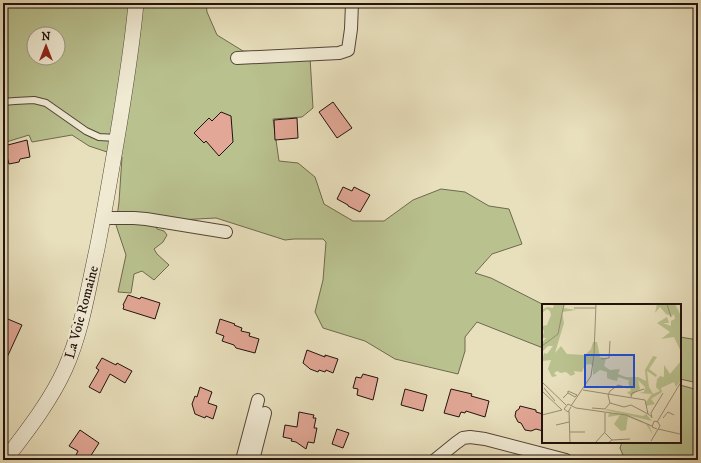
<svg xmlns="http://www.w3.org/2000/svg" width="701" height="463" viewBox="0 0 701 463" font-family="'IM FELL DW Pica',serif">
  <style>
    .green { fill: #b9c18f; stroke: #6e6a4e; fill-rule: evenodd }
    .building { fill: #e2a796; stroke: #22120d }
    .lines { fill: none; stroke-linecap: round; stroke-linejoin: round }
    .service-casing { stroke: #544539; stroke-width: 8 }
    .minor-casing { stroke: #544539; stroke-width: 14 }
    .tertiary-casing { stroke: #544539; stroke-width: 16 }
    .service { stroke: #f0ead3; stroke-width: 6 }
    .minor { stroke: #f0ead3; stroke-width: 12 }
    .tertiary { stroke: #f0ead3; stroke-width: 15 }
    .labels { text-anchor: middle; stroke-width: 4; stroke-linejoin: round; paint-order: stroke }
    .street-label { font-size: 14px; fill: #22120d; stroke: #f0ead3 }
    .inset-road { fill: none; stroke: #998d76; stroke-width: 1 }
    .view { fill: #1d4ed8; fill-opacity: 0.15; stroke: #1d4ed8; stroke-width: 2 }
    .inset-edge { fill: none; stroke: #22120d; stroke-width: 2 }
  </style>
  <rect width="100%" height="100%" fill="#e8dfbc"/>
  <filter id="stains"><feTurbulence type="fractalNoise" baseFrequency=".005" numOctaves="4"/><feColorMatrix values="0 0 0 0 .2 0 0 0 0 .09 0 0 0 0 .02 0 0 0 .5 -.17"/></filter>
  <radialGradient id="worn" r=".72"><stop offset=".6" stop-color="#630" stop-opacity="0"/><stop offset="1" stop-color="#630" stop-opacity=".3"/></radialGradient>
  <path class="green" d="M3,3H206L207,12L217,35L243,51L310,57L313,108L302,117L273,119L279,161L298,163L315,177L324,204L353,221H384L413,200L441,189L465,192L489,206L509,209L522,244L492,254L475,273L491,278L544,305L543,348L477,322L465,337V351L458,374L395,359L365,341L323,328L315,312L323,280L326,242L323,239H294L285,240L216,218L177,220L154,223L157,229L164,231L167,235L163,242L154,249L157,254L169,265L154,280L142,271L134,274L131,293L118,292L126,255L116,225L119,202L122,157L89,146L72,135L32,142L29,135L3,143ZM34,34H58V58H34Z
    M680,337L698,340V383L680,379Z
    M680,385L698,390V460H625L620,448L622,442H680Z"/>
  <path class="building" d="M333,102L352,128L337,138L319,112Z
    M221,112L231,116L233,142L219,156L206,141L204,143L194,133L209,118L212,121Z
    M297,118L298,138L275,140L274,120Z
    M27,140L30,157L20,159L19,162L9,164L4,146Z
    M343,187L352,191L354,187L370,195L360,212L348,206V205L337,199Z
    M128,295L140,299L141,297L160,303L155,319L123,309L124,306L123,305Z
    M3,317L22,325L3,366Z
    M220,319L235,324L234,325L242,328L241,331L250,333L249,336L259,339L255,353L236,348L234,345L222,341L224,336L216,333Z
    M307,350L325,357V355L338,359L333,373L326,370L325,372L319,370L318,372L310,369L309,368L303,363Z
    M102,358L116,365L117,363L132,371L125,383L110,374L100,393L89,387L99,370L96,368Z
    M363,374L378,378L373,400L357,395L358,389L353,388L356,377L361,378Z
    M200,387L212,392L208,403L217,406L213,419L206,416L205,418L195,414L192,404L195,396L197,397Z
    M405,389L427,395L423,411L401,405Z
    M451,389L472,394L471,396L489,401L485,417L466,411L465,413L461,412L459,417L444,413Z
    M520,406L536,410V412L543,414V431L536,429L531,431L525,430L521,423L518,422L515,416L516,411L519,409Z
    M299,412L314,415L313,418H316L314,428H317L314,443L308,442L306,449L296,442L291,441L292,439L283,437L285,425L297,427Z
    M337,429L349,433L343,448L332,444Z
    M80,430L99,443L88,460H84L76,455L78,451L69,446Z"/>
  <g class="lines">
    <defs>
      <path id="service" d="M3,102L15,101L34,100L46,103L86,131L99,137L117,138"/>
      <path id="minor" d="M237,58L339,53L348,50L351,29L352,3
        M103,218H134L146,219L226,232
        M242,460L258,400
        M253,460L265,413
        M435,460L456,443L463,438L470,437L485,439L566,460"/>
      <path id="tertiary" d="M5,460C27,431 50,402 65,369C82,331 88,289 97,249C104,214 110,179 116,144C124,97 132,50 136,3"/>
    </defs>
    <use href="#service" class="service-casing"/>
    <use href="#minor" class="minor-casing"/>
    <use href="#tertiary" class="tertiary-casing"/>
    <use href="#service" class="service"/>
    <use href="#minor" class="minor"/>
    <use href="#tertiary" class="tertiary"/>
  </g>
  <g class="labels">
    <g class="street-label">
      <text transform="translate(81 312) rotate(-75)" y="5">La Voie Romaine</text>
    </g>
  </g>
  <g transform="translate(542 304)">
    <rect width="139" height="139" fill="#e8dfbc"/>
    <path d="M12,0H23L22,4L34,6L20,8L22,19L13,49L19,42L25,50L43,51L49,45L51,38H55L58,53L64,55L62,62L68,66L78,65L76,70L84,73H96L104,77L103,66L111,52L115,53L107,65L115,71L114,73L105,67L107,83L111,90L118,87L114,83L115,75L118,72L122,73V61L128,70L139,57V76L134,83L132,78L119,84L120,88L109,95L113,100L104,102V98L110,90L97,89L102,88L103,83L96,76L98,85L89,92L85,88L89,87L86,78L88,77L76,73L75,77L70,76L65,74V68L58,66L51,71V62L48,60L43,61L40,68L32,67L33,70L29,72L24,68L19,69L15,67L12,69L15,72L10,73L6,65L9,56L0,57L2,49L5,50L11,42H6L0,48V39L4,34H0L2,28L0,22L5,21L9,11L8,7L5,5L0,9V6L5,3L11,4ZM115,0H133L139,12V48L132,33L119,35L128,28L115,19L125,13L127,19H121L129,22V17L133,15L132,10L130,12L124,10L118,3L113,9ZM65,105L101,112L104,110L110,117L63,106ZM67,109L85,111L98,116L107,121L111,131L104,120L86,113L84,126L79,127L72,120L78,111L66,113Z" fill="#b9c18f"/>
    <path class="inset-road" d="M125,0L129,13M32,4H54M0,42L16,30L22,0M59,55L67,54L68,37M0,78L24,101M2,84L13,97M86,84L76,81L68,87L66,91L68,99L82,103L89,101L106,110M41,86L103,96L106,110L110,113M0,87L20,106M89,93L90,89L102,85M21,94L26,89L33,93L35,91L26,87V89M29,102L49,72L52,50L54,0M29,103L26,108L22,105L26,100L34,104L84,111L110,122M50,104L63,105L68,99M27,107L28,139M0,111L20,106M110,114L109,109L121,89M121,114L126,108L132,111M115,118L139,78M14,121L27,118M116,125L138,130M28,128H43M63,129L70,136L66,139M70,136L88,135M109,137L118,122L116,118L112,117L110,123L115,125M53,139L63,128V109"/>
    <path class="view" d="M43,51H92V83H43Z"/>
    <rect width="139" height="139" class="inset-edge"/>
  </g>
  <rect width="701" height="463" fill="none" stroke="#e8dfbc" stroke-width="16"/>
  <rect x="4" y="4" width="693" height="455" fill="none" stroke="#22120d" stroke-width="2"/>
  <rect x="8" y="8" width="685" height="447" fill="none" stroke="#22120d"/>
  <g transform="translate(46 46)"><circle r="19" fill="#f0ead3" stroke="#9e9484"/>
  <path d="M0-3L7 15L0 10L-7 15Z" fill="#8f2418"/>
  <text y="-6" font-size="11" font-weight="bold" text-anchor="middle" fill="#22120d">N</text>
  </g>
  <rect width="100%" height="100%" filter="url(#stains)"/>
  <rect width="100%" height="100%" fill="url(#worn)"/>
</svg>
